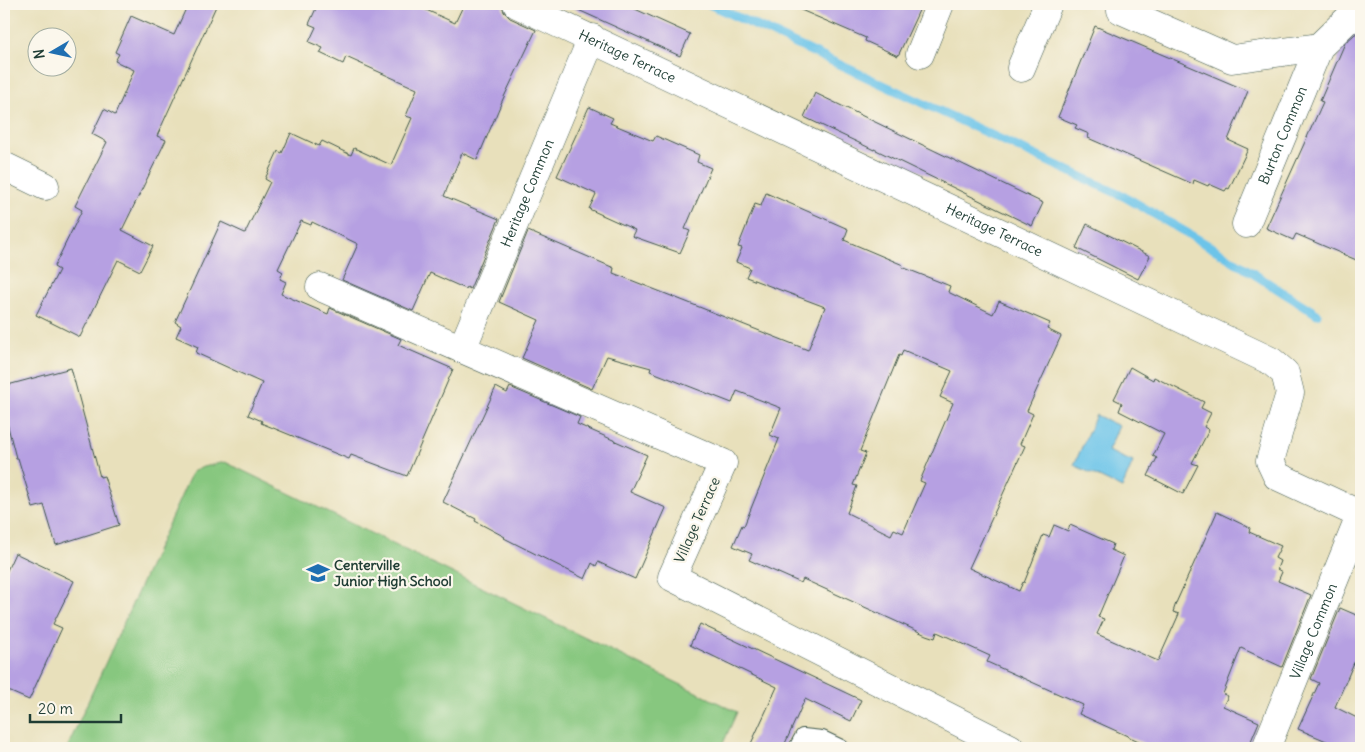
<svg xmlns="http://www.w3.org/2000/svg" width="1365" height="752" viewBox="0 0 1365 752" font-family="Delius,sans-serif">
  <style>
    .green { fill: #87c77f; stroke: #53825a }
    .water { fill: #6cc4e9; stroke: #46808e }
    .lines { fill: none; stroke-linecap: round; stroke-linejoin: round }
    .stream { stroke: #6cc4e9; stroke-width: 9 }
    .building { fill: #b6a0e2; fill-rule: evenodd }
    .lane-casing { stroke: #3d5548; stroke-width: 18 }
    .street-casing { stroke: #3d5548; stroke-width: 29 }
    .lane { stroke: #fff; stroke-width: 16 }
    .street { stroke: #fff; stroke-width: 28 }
    .labels { text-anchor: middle; stroke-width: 4.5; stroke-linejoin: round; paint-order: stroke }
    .street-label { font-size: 14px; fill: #1f3d34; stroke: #fbf7ec }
    .poi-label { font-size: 14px; font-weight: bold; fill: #1f3d34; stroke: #fbf7ec; text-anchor: start }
  </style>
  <rect width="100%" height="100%" fill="#fbf7ec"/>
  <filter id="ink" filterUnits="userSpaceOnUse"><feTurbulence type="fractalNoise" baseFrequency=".02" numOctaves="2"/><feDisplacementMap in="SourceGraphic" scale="10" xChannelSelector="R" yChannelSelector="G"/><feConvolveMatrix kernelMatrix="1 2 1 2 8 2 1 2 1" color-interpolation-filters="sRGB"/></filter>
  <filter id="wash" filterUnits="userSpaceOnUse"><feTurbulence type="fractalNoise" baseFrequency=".0096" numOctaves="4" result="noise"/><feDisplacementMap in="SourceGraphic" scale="20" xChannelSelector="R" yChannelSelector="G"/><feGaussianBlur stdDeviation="1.12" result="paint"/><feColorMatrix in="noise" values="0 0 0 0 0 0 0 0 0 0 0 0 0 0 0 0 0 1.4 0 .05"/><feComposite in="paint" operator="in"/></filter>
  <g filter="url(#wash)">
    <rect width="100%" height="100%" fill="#e8e0bb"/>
    <path class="green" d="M225,462L737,712L721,748H67L192,472L203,467Z"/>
    <path class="water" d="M1096,415L1119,426L1108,451L1133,462L1122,488L1074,465Z"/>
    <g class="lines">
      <path class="stream" d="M709,4L1127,198L1221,253L1317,314"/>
    </g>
    <g id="blocks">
      <path class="building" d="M188,4H217L157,136L166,140L122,230L153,246L140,271L118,260L80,337L36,315L59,270L54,267L82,210L75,206L107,142L92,134L104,109L115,115L134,70L115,61L119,54L115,52L131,16L174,35Z
        M318,4H413L455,23L464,4H502L504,12L510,18L536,30L503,99L477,160L462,153L444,196L499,219L470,289L467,287L466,289L430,273L413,311L342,280L358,244L312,222L311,225L301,221L278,269L283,272L280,279L286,282L281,294L328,314L330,308L401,339L398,345L453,369L407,476L351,455L349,459L261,423L262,421L248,415L262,383L196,353L198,347L176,337L181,326L175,322L221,222L245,233L270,182L265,179L278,151L282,153L291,133L319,146L322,141L351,155L354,148L391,165L412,118L406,116L417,89L346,57L343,64L320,53L323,48L309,42L316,27L309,24Z
        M565,4H624L690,34L680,56Z
        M787,4H922L898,56L865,41L866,38Z
        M1095,26L1248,91L1228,140L1248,149L1229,189L1227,188L1225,191L1209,184L1208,186L1194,180L1193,184L1088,138L1089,134L1075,128L1077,125L1058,117Z
        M1361,33V262L1296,234L1293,240L1266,228L1323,102L1320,101L1345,43L1355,34Z
        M815,93L1043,203L1032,226L874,149V150L804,117Z
        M589,107L613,118L610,123L653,141L656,136L699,155L697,162L711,168L685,229L690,231L680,253L632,236L635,230L589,209L596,194L557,176Z
        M766,193L848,229L844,240L903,265L902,267L950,286L948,292L993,314L999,301L1050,323L1047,329L1061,336L1027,411L1033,414L1020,444L1025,446L969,568L1019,591L1023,582L1024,583L1043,535L1049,537L1054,525L1068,531L1070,525L1113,544L1111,550L1124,556L1098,617L1104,619L1097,634L1158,661L1179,614L1173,612L1176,603L1217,512L1250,528L1249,532L1281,546L1275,558L1280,561L1277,569L1282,572L1278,581L1311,595L1282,667L1241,648L1223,694L1228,696L1223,706L1259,722L1248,748H1154L1079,714L1083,705L987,662L990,656L937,632L935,638L926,635L803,579L801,583L749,560L752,554L733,546L742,525L744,526L779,439L770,435L781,408L737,391L732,403L650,371L651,368L607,356L592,389L522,358L539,320L499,302L528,231L614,268L613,273L808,350L825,307L746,277L750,268L736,262L742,248L738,247L755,204L761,206ZM903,350L952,371L940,397L953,403L920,481L925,483L903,533L894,529L891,535L847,513L857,486L853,485L866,453L860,451L899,355L901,356Z
        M1087,224L1150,256L1138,279L1076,248Z
        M1130,367L1153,380L1154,377L1204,402L1201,408L1211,413L1204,427L1209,430L1192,463L1198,465L1183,494L1148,476L1157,458L1153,456L1164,434L1119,411L1122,403L1114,399Z
        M71,368L100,477L104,476L119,525L56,545L44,505L33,508L18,458H16L4,411V386Z
        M496,387L507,393L510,387L580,417L577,424L647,455L630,492L666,508L635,579L598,562L596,566L592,563L585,579L504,538L505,537L475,521L476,519L443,502Z
        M15,553L74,581L53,624L62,628L29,700L4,689V577Z
        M1340,608L1361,617V646L1335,707L1361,720V748H1343L1298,729L1319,683L1311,679Z
        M700,624L861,700L851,721L805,699L783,748H749L777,687L690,645Z"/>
    </g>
  </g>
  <g filter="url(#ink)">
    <use href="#blocks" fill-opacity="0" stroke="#3d5548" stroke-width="1"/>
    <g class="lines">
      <defs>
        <path id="lane" d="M797,748L803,737L822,739L841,748"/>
        <g id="street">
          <path id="s1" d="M517,4L1271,361L1285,373L1290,393L1270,461L1277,476L1361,515"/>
          <path d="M1123,4L1121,10L1232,59L1319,47"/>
          <path d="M920,54L940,4"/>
          <path d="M1021,68L1048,4"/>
          <path d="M4,166L45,186"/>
          <path id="s2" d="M1246,224L1319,47L1348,19L1361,17"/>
          <path d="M320,287L723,463L672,577L1010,748"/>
          <path id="s3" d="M462,349L592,38"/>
          <path id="s4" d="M1266,748L1361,514"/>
        </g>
      </defs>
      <use href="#lane" class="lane-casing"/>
      <use href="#street" class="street-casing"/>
      <use href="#lane" class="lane"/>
      <use href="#street" class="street"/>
    </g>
  </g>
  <defs>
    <symbol id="school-bare" viewBox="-9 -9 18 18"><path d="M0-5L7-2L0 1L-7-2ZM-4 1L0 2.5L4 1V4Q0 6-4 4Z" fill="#1f6fb2" stroke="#fbf7ec" stroke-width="2.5" paint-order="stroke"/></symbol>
  </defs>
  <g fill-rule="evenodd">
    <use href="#school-bare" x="302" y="557" width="32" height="32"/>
  </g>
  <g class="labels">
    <g class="street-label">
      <text dy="5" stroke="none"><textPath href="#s1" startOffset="122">Heritage Terrace</textPath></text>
      <text dy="5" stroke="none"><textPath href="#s2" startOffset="96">Burton Common</textPath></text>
      <text dy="5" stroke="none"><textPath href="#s3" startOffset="169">Heritage Common</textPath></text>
      <text dy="5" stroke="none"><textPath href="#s1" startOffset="528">Heritage Terrace</textPath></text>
      <text transform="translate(697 520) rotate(-66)" y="5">Village Terrace</text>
      <text dy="5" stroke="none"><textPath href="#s4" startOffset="126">Village Common</textPath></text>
    </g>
    <g class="poi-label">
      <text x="334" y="570">Centerville<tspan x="334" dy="16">Junior High School</tspan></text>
    </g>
  </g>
  <rect width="1365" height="752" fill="none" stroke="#fbf7ec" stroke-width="20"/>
  <g transform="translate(52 52) rotate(261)"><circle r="24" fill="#fbf7ec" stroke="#a3ada2"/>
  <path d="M0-4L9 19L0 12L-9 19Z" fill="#1f6fb2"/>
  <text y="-8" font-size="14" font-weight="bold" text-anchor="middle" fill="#1f3d34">N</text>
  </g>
  <path d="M30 714v8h91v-8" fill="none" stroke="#1f3d34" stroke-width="2.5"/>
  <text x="38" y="714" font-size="15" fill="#1f3d34" stroke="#fbf7ec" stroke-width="4" paint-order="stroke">20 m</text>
</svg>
